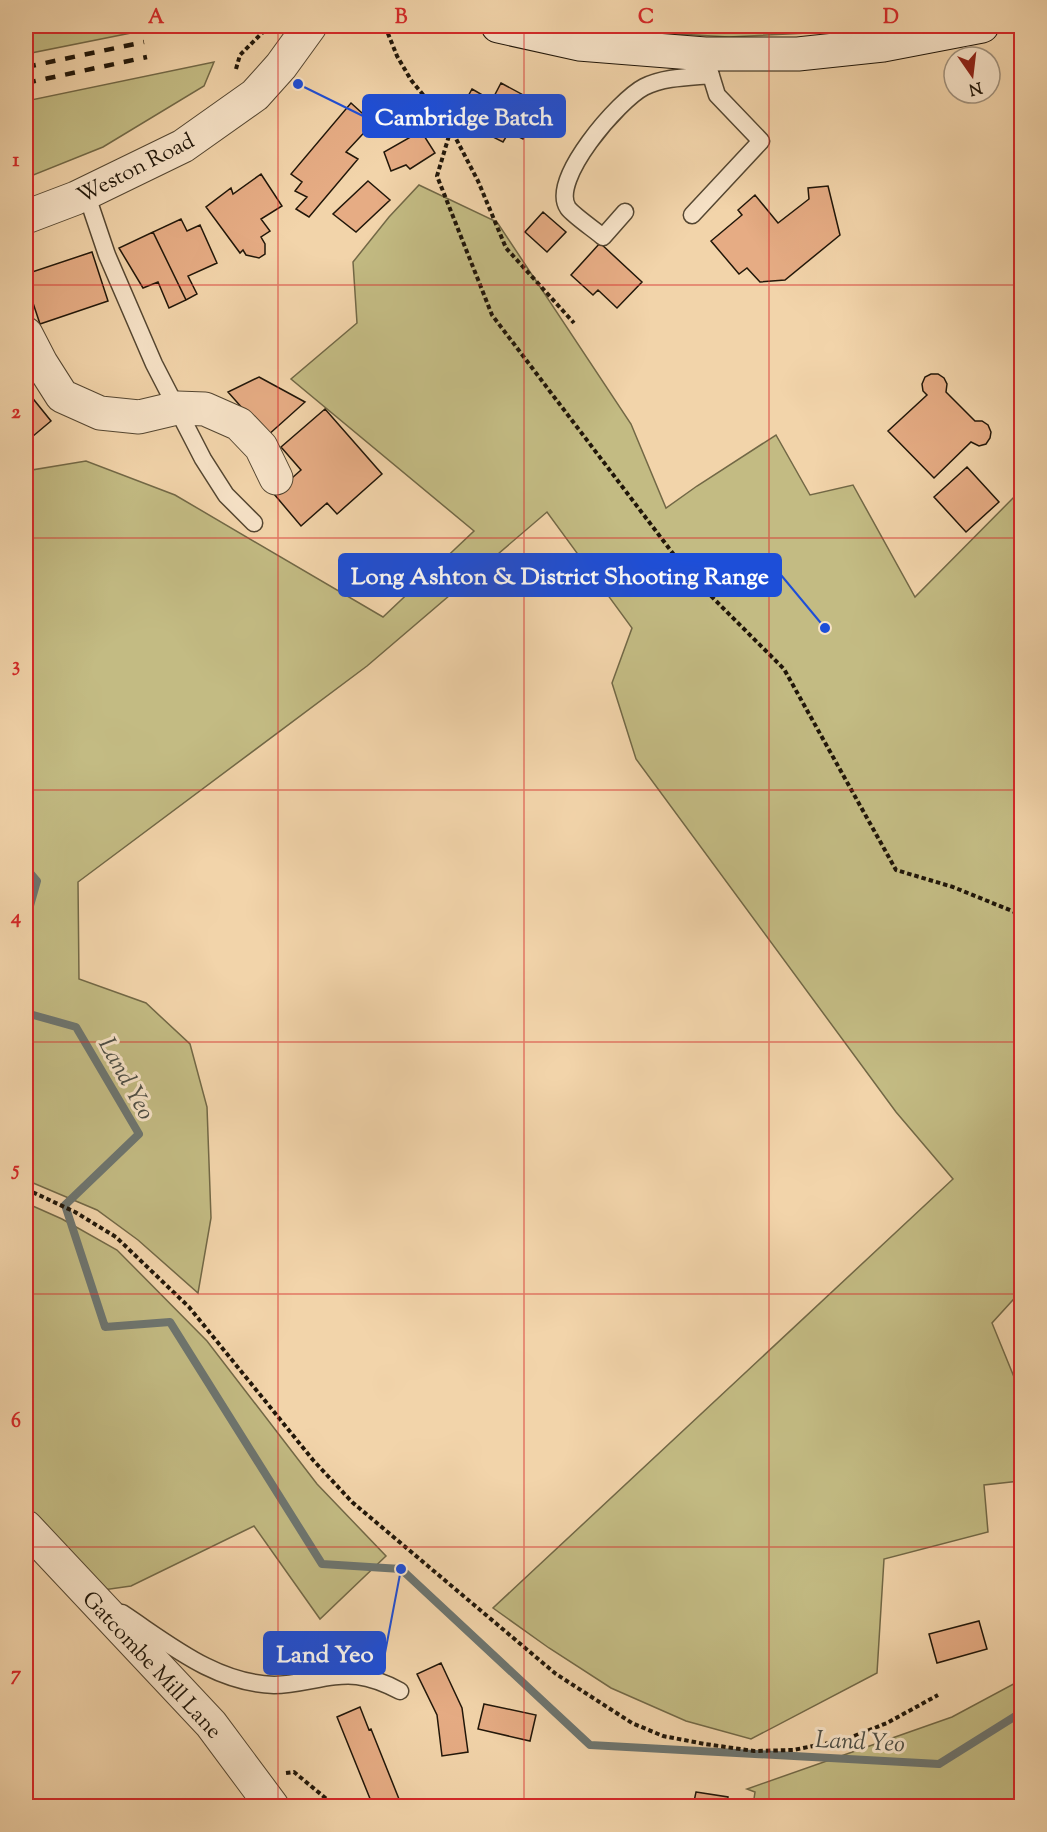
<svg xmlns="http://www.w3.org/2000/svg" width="1047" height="1832" viewBox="0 0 1047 1832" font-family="'Sorts Mill Goudy',serif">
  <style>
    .green { fill: #c3bb83; stroke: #726846; stroke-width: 1.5 }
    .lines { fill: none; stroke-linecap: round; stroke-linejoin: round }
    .stream { stroke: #6d7570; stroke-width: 8 }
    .building { fill: #e6ac84; stroke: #201609; stroke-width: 1.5 }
    .service-casing { stroke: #544631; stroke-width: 19 }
    .minor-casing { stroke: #544631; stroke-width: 35 }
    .tertiary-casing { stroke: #544631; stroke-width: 35 }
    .secondary-casing { stroke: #201609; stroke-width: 35 }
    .path { stroke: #201609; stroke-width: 4; stroke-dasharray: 4.5 3; stroke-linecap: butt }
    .service { stroke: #f7e3c8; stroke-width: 16 }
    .minor { stroke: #f7e3c8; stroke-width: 33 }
    .tertiary { stroke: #f7e3c8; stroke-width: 33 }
    .secondary { stroke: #f7e3c8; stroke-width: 33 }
    .rail { stroke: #201609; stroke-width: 4.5; stroke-dasharray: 10 10; stroke-linecap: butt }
    .grid { fill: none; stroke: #d62828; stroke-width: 1.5; stroke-opacity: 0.55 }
    .labels { text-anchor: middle; stroke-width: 6; stroke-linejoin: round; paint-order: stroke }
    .street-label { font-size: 22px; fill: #201609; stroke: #f7e3c8 }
    .water-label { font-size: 24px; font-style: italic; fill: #4d4e45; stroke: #f7e3c8 }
    .leader { fill: none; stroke: #1d4ed8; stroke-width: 2 }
    .callout-dot { fill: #1d4ed8; stroke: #f7e3c8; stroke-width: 2 }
    .callout { fill: #1d4ed8; stroke: #1d4ed8; stroke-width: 2 }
    .callout-label { font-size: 24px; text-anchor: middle; font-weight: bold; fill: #fff }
    .neatline { fill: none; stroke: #d62828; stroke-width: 2 }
    .grid-label { font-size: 20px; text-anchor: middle; font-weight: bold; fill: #d62828 }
  </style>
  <rect width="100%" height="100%" fill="#f2d4aa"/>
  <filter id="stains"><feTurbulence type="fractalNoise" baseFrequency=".00333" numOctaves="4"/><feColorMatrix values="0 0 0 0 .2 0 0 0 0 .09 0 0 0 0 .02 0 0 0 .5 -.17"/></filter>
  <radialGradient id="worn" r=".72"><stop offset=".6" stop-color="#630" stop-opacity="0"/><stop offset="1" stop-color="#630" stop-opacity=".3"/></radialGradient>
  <path class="green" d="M26,26H166L26,54Z
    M600,26H894L869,30L729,37L611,30Z
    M214,62L204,86L103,147L26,178V101Z
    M419,185L497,222L631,424L666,508L697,486L776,435L810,495L853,485L915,597L1021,490L1022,1290L992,1323L1021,1394V1481L984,1485L988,1532L884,1559L877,1673L751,1739L686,1721L611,1688L549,1648L493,1608L953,1179L896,1112L636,759L612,683L632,628L547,512L367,666L78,882L79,979L146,1003L190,1044L207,1107L211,1218L198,1293L138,1240L97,1210L26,1180V471L86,461L175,495L383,617L474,531L291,379L357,323L353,262L389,217Z
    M26,1203L62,1219L117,1250L207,1341L317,1484L386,1556L320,1619L254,1526L131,1586L103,1590L26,1514Z
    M1021,1680V1806H753L755,1792L747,1789L952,1717Z"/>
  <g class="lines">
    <path class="stream" d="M26,868L37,881L26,920
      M26,1013L76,1027L139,1134L65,1205L105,1327L170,1322L322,1564L401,1569L590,1745L939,1764L1022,1712"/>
  </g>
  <path class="building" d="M501,83L542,105L523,139L509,132L503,142L477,129Z
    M472,89L486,97L475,117L461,109Z
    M351,103L373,123L346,152L358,159L309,217L296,209L307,197L295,191L302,182L291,174Z
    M421,131L435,153L410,169L406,165L391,171L384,152Z
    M261,174L282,206L261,219L270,231L261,237L265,244V254L259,258L246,255L243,250L240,253L206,207L231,188L233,194Z
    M368,181L390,200L356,232L333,214Z
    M828,186L840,235L785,280L760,282L747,268L739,274L711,241L742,215L738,210L755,195L778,223L809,199L808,188Z
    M543,212L566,232L547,252L525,232Z
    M181,219L187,231L200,225L217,263L188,276L197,294L186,300L153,232Z
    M153,232L186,300L169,308L158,282L143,288L119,248Z
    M600,243L642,282L617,308L598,290L593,295L571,275Z
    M92,252L108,301L40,324L26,282V274Z
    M931,374H938L944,378L947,384L946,392L975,421H982L988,425L991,432L990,438L986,444L979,446L971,442L934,478L888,431L927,395L923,391L922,384L925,377Z
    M259,377L305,402L267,436L228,392Z
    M26,390L51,421L26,442Z
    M325,409L382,474L337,514L327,503L301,526L274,494L301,470L281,447Z
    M967,467L999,502L966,532L934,497Z
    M979,1621L987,1649L937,1663L929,1634Z
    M441,1663L462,1708L468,1752L442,1756L437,1715L417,1674Z
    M484,1704L536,1715L530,1741L478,1729Z
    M360,1707L369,1730L371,1729L401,1804L395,1806H373L337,1717Z
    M696,1792L728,1797L727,1806H693Z"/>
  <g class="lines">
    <defs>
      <path id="service" d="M86,193L107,255L154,364L203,459L226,495L254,523
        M625,212L603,237C595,230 574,216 568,208C549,180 619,100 644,87C664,77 689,77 711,75
        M692,215L761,141L717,95L708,66
        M122,1613C169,1644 215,1683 274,1685C302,1685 330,1673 357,1676C373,1678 387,1684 400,1691"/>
      <path id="minor" d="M26,334L41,363L62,396L100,413L139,417L177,408L205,409L239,424L261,447L276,478
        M26,1527L211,1724L272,1806"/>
      <path id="tertiary" d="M26,217L76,198L183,146L255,95L281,66L310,26"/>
      <path id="secondary" d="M498,26L579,44L705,54H798L883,45L982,26"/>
    </defs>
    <use href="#service" class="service-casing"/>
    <use href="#minor" class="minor-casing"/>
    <use href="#tertiary" class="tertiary-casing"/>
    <use href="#secondary" class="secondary-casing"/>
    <path class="path" d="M385,26L397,56L411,80L451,129L478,181L506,248L574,323
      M236,69L240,55L269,26
      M451,129L437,176L492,315L687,572L784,669L896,870L953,887L1022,915
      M26,1189L75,1212L116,1237L189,1307L313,1460L352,1502L556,1674L632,1723L663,1736L705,1744L754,1751L793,1750L844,1740L887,1723L938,1695
      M286,1773L294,1772L335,1806"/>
    <use href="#service" class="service"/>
    <use href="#minor" class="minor"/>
    <use href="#tertiary" class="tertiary"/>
    <use href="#secondary" class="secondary"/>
    <path class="rail" d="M26,67L144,42
      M26,83L147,57"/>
  </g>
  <path class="grid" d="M278,26V1806M524,26V1806M769,26V1806M26,285H1022M26,538H1022M26,790H1022M26,1042H1022M26,1294H1022M26,1547H1022"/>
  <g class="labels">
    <g class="street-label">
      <text transform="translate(135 167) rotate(-27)" y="8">Weston Road</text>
      <text transform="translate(153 1664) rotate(47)" y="8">Gatcombe Mill Lane</text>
    </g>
    <g class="water-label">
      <text transform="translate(127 1078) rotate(61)" y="8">Land Yeo</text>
      <text transform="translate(860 1741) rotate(3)" y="8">Land Yeo</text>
    </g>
  </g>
  <path class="leader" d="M298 84L363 116M825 628L781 575M401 1569L385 1653"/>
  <g class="callout-dot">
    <circle cx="298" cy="84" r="6"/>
    <circle cx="825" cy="628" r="6"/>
    <circle cx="401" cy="1569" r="6"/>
  </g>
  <g class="callout">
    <rect x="363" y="95" width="202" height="42" rx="6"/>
    <rect x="339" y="554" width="442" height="42" rx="6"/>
    <rect x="264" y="1632" width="121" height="42" rx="6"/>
  </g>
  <g class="callout-label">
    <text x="464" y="125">Cambridge Batch</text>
    <text x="560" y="584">Long Ashton &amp; District Shooting Range</text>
    <text x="325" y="1662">Land Yeo</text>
  </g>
  <rect width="1047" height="1832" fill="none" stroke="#f2d4aa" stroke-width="66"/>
  <g transform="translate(972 75) rotate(166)"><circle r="28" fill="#f7e3c8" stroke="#a1917c" stroke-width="1.5"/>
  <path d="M0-4.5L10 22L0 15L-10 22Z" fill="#8f2418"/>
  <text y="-9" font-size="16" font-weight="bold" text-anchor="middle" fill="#201609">N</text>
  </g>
  <rect x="33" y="33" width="981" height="1766" class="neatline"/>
  <g class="grid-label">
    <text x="156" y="23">A</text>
    <text x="401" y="23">B</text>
    <text x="646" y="23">C</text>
    <text x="891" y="23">D</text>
    <text x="16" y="166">1</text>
    <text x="16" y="418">2</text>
    <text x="16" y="671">3</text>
    <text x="16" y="923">4</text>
    <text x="16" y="1175">5</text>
    <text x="16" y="1427">6</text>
    <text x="16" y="1680">7</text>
  </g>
  <rect width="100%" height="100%" filter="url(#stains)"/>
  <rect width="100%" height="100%" fill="url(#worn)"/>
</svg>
